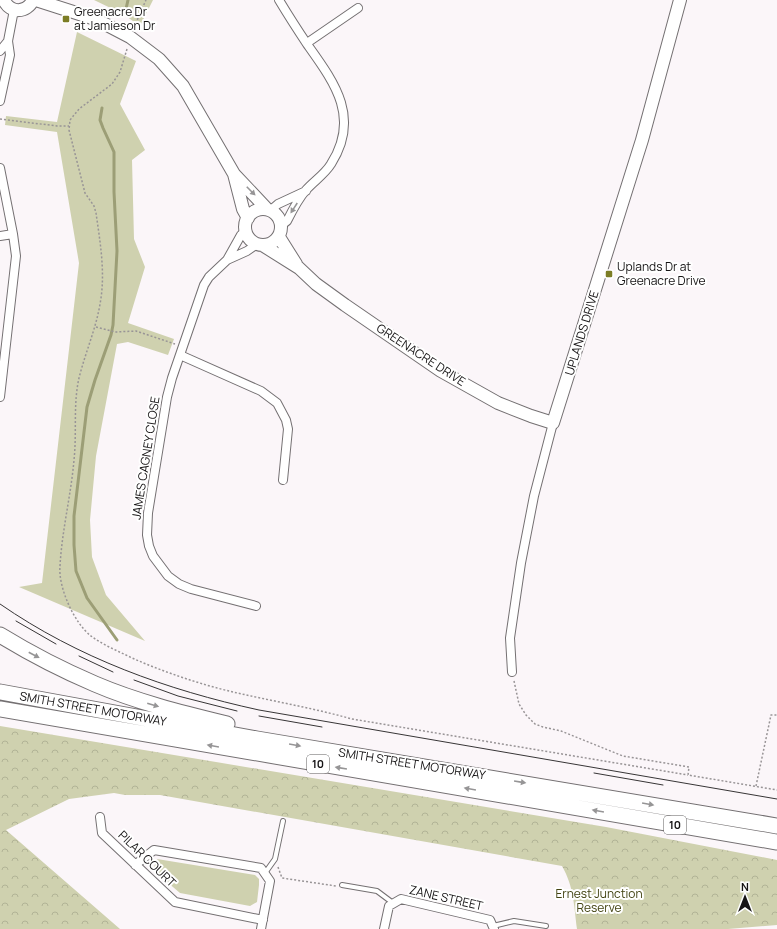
<svg xmlns="http://www.w3.org/2000/svg" width="777" height="929" viewBox="0 0 777 929" font-family="Manrope,sans-serif">
  <style>
    .green { fill: #cfd1af }
    .forest { fill: url(#forest-crowns) }
    .lines { fill: none; stroke-linecap: round; stroke-linejoin: round }
    .stream { stroke: #9c9e76; stroke-width: 3 }
    .lane-casing { stroke: #747072; stroke-width: 6 }
    .street-casing { stroke: #747072; stroke-width: 10 }
    .secondary-casing { stroke: #747072; stroke-width: 14 }
    .highway-casing { stroke: #747072; stroke-width: 17 }
    .path { stroke: #989496; stroke-width: 1.5; stroke-dasharray: 2 2; stroke-linecap: butt }
    .lane { stroke: #fff; stroke-width: 4 }
    .street { stroke: #fff; stroke-width: 8 }
    .secondary { stroke: #fff; stroke-width: 12 }
    .highway { stroke: #fff; stroke-width: 15 }
    .tram { stroke: #373536; stroke-width: 1 }
    .oneway { fill: #969596 }
    .poi-dot { fill: #7c7d25; stroke: #fff; stroke-width: 1.5 }
    .labels { text-anchor: middle; stroke-width: 4; stroke-linejoin: round; paint-order: stroke }
    .shield { fill: #fff; stroke: #5c5a5b; stroke-width: 1 }
    .shield-label { font-size: 11px; font-weight: bold; fill: #161415 }
    .poi-label { font-size: 12px; fill: #161415; stroke: #fff; text-anchor: start }
    .street-label { font-size: 12px; fill: #161415; stroke: #fff }
    .park-label { font-size: 12px; fill: #424312; stroke: #fff }
  </style>
  <defs>
    <pattern id="forest-crowns" width="20" height="18" patternUnits="userSpaceOnUse"><rect width="20" height="18" fill="#cfd1af"/><path d="M2 6a3 3 0 1 1 6 0M12 15a3 3 0 1 1 6 0" fill="none" stroke="#b1b396"/></pattern>
  </defs>
  <rect width="100%" height="100%" fill="#fbf6f9"/>
  <path class="green" d="M94,0H153L140,26L123,14Z
    M77,32L136,61L120,104L145,150L132,160L134,239L145,267L128,323L174,339L168,355L128,342L117,344L96,456L90,520L92,557L106,595L145,641L19,587L42,583L79,263L57,132L5,125L6,116L57,122Z
    M157,859L255,875L259,879V885L257,902L250,906L180,893L153,870Z"/>
  <path class="forest" d="M0,726L606,827L777,860V925L728,929H577C574,906 574,887 562,866L160,795H125L114,793L69,799L6,830L120,929H0Z"/>
  <g class="lines">
    <path class="stream" d="M126,9L128,0
      M102,108L100,120L103,128L114,152V192L117,251L113,325L111,335L95,380L87,407L74,516V545L76,571L87,598L117,640"/>
    <defs>
      <path id="lane" d="M265,873L275,859L283,821
        M342,885L377,891L393,903
        M493,926L514,921L546,926"/>
      <path id="street" d="M279,0C288,15 297,29 307,44C334,82 361,117 331,164C325,174 314,181 306,190C298,199 292,211 287,221L282,225
        M307,43L358,8
        M0,51L8,41
        M0,101L10,55L8,41L13,15L16,11
        M0,168L13,234L16,256L0,397
        M271,210L278,204L306,191
        M0,236L13,234
        M227,260L241,235L245,232
        M180,355L261,391L277,403L286,420L288,429L283,480
        M256,606L191,589L179,584L168,576L153,556L149,546L147,535L148,513L167,397L172,378L204,285L209,277L227,260L247,251L257,244
        M512,672L510,638L521,563L534,496L553,423
        M100,817L102,833L175,902L263,920
        M135,865L154,850L261,868L270,881L261,929
        M384,929L389,906L401,899L490,920L494,929"/>
      <path id="secondary" d="M4,0C10,14 27,13 33,0
        M36,0L92,18L107,25L130,37L159,59L183,86L234,174L267,209
        M234,174L243,209L248,218
        M245 227a18 18 0 1 1 36 0a18 18 0 1 1-36 0Z
        M279,237L296,264
        M264,246L299,268L316,284L345,305L441,371L498,403L531,416L553,423L642,140L680,0"/>
      <path id="highway" d="M0,635C31,654 62,670 95,684C137,702 182,713 227,724
        M0,692L257,739L777,826
        M0,709L777,842"/>
    </defs>
    <use href="#lane" class="lane-casing"/>
    <use href="#street" class="street-casing"/>
    <use href="#secondary" class="secondary-casing"/>
    <use href="#highway" class="highway-casing"/>
    <path class="path" d="M134,27L146,0
      M127,49L120,72L112,84L79,109L70,120L69,130L85,193L94,206L96,213C100,241 105,270 101,298C97,327 86,350 79,378C73,405 77,432 74,460C71,495 62,530 60,566C58,587 74,623 91,636C103,645 118,651 132,658C164,672 199,684 233,692C272,701 313,708 352,719L688,775
      M0,119L57,126H69
      M96,327L115,332L136,331L175,344
      M514,681L519,704L526,715L535,724L543,727L561,731L623,756L689,767L688,775L777,790
      M756,786L771,715H777
      M278,867L282,878L336,886"/>
    <use href="#lane" class="lane"/>
    <use href="#street" class="street"/>
    <use href="#secondary" class="secondary"/>
    <use href="#highway" class="highway"/>
    <path class="tram" d="M0,604C78,658 167,690 259,710L777,799
      M16,621L56,644
      M79,656L113,672
      M134,680L178,696L237,711
      M259,716L322,727
      M594,773L663,785"/>
  </g>
  <defs><path id="oneway-solid" d="M-6-.8H1V-3.2L6.5 0L1 3.2V.8H-6Z"/></defs>
  <g class="oneway">
    <use href="#oneway-solid" transform="translate(251 191) rotate(45)"/>
    <use href="#oneway-solid" transform="translate(294 208) rotate(123)"/>
    <use href="#oneway-solid" transform="translate(34 655) rotate(28)"/>
    <use href="#oneway-solid" transform="translate(153 705) rotate(16)"/>
    <use href="#oneway-solid" transform="translate(295 745) rotate(10)"/>
    <use href="#oneway-solid" transform="translate(213 746) rotate(-170)"/>
    <use href="#oneway-solid" transform="translate(341 768) rotate(-171)"/>
    <use href="#oneway-solid" transform="translate(520 782) rotate(9)"/>
    <use href="#oneway-solid" transform="translate(470 789) rotate(-170)"/>
    <use href="#oneway-solid" transform="translate(648 804) rotate(10)"/>
    <use href="#oneway-solid" transform="translate(598 811) rotate(-170)"/>
  </g>
  <g class="poi-dot">
    <rect x="62" y="15" width="8" height="8" rx="2"/>
    <rect x="605" y="270" width="8" height="8" rx="2"/>
  </g>
  <g class="labels">
    <g class="shield">
      <rect x="307" y="755" width="22" height="18" rx="3"/>
      <rect x="664" y="816" width="22" height="18" rx="3"/>
    </g>
    <g class="shield-label">
      <text x="318" y="768">10</text>
      <text x="675" y="829">10</text>
    </g>
    <g class="poi-label">
      <text x="74" y="16">Greenacre Dr<tspan x="74" dy="14">at Jamieson Dr</tspan></text>
      <text x="617" y="271">Uplands Dr at<tspan x="617" dy="14">Greenacre Drive</tspan></text>
    </g>
    <g class="street-label">
      <text transform="translate(582 333) rotate(-73)" y="4">UPLANDS DRIVE</text>
      <text transform="translate(421 355) rotate(33)" y="4">GREENACRE DRIVE</text>
      <text transform="translate(146 458) rotate(-81)" y="4">JAMES CAGNEY CLOSE</text>
      <text transform="translate(93 709) rotate(10)" y="4">SMITH STREET MOTORWAY</text>
      <text transform="translate(412 764) rotate(9)" y="4">SMITH STREET MOTORWAY</text>
      <text transform="translate(147 859) rotate(44)" y="4">PILAR COURT</text>
      <text transform="translate(446 898) rotate(13)" y="4">ZANE STREET</text>
    </g>
    <g class="park-label">
      <text x="599" y="898">Ernest Junction<tspan x="599" dy="14">Reserve</tspan></text>
    </g>
  </g>
  <g transform="translate(745 897)" stroke="#ffffff" stroke-width="3" paint-order="stroke">
  <path d="M0-3L7 15L0 10L-7 15Z" fill="#161415"/>
  <text y="-6" font-size="11" font-weight="bold" text-anchor="middle" fill="#161415">N</text>
  </g>
</svg>
